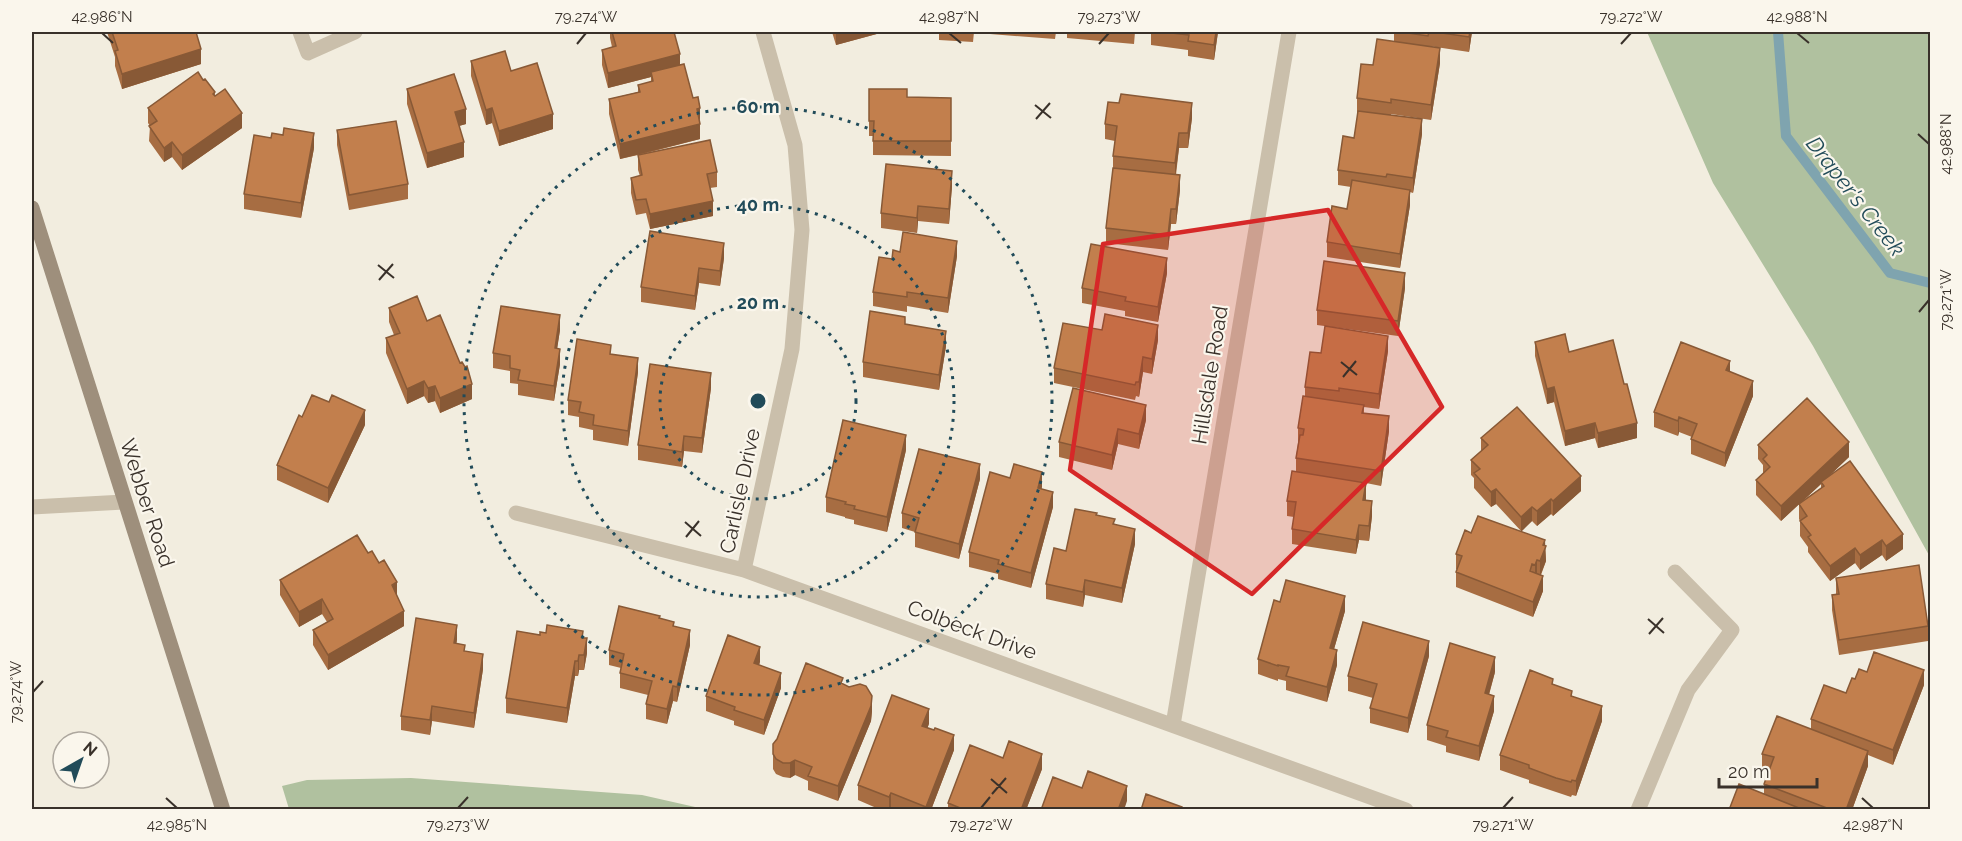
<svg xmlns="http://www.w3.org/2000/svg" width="1962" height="841" viewBox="0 0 1962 841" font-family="Raleway,sans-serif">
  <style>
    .green { fill: #b0c19f }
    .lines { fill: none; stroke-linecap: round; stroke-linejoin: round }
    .stream { stroke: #7fa4af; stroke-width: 10 }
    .minor { stroke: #cabfab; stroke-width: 15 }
    .secondary { stroke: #9e8f7c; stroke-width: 15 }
    .wall { fill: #a76d42; fill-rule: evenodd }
    .shaded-wall { fill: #885936 }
    .building { fill: #c27f4d; stroke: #885936; stroke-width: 1.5 }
    .marked { fill: #d62828; fill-opacity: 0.2; stroke: #d62828; stroke-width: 4.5; stroke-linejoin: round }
    .ticks { fill: none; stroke: #39312a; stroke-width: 2 }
    .ring { fill: none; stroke: #214b59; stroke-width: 3; stroke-dasharray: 3 6 }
    .labels { text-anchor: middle; stroke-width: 4.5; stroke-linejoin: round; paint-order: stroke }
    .street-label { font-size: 21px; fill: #39312a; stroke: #faf6ec }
    .water-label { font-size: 22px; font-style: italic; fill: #214b59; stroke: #faf6ec }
    .centre { fill: #214b59; stroke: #faf6ec; stroke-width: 3 }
    .ring-label { font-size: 18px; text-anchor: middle; font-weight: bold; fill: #214b59; stroke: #faf6ec; stroke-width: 4.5; stroke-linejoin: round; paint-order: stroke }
    .neatline { fill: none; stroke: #39312a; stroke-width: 2 }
    .ticks-label { font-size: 15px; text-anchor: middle; fill: #39312a }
  </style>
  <rect width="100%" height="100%" fill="#f2eddf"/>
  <path class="green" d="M1647,32H1930V557L1813,346L1713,183Z
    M411,778L642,795L704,809H289L282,786L307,780Z"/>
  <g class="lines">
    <path class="stream" d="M1778,32L1786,136L1890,273L1930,283"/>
    <path class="minor" d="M300,32L308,53L355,32
      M32,507L124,502
      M516,513L744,570L1406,810
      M744,570L792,349L802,230L795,145L763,32
      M1173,725L1289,32
      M1638,810L1688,690L1732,630L1675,572"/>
    <path class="secondary" d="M32,208L223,810"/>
  </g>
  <path class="wall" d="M107,32H196L201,64L122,89L115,66V57Z
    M610,32H674L680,65L700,123V139L643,154L717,172V187L710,188L713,216L650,229L646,213L636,215L631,193V178L640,176L638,170V155L620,159L609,114V99L638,92V85L651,82V77L608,88L602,65V50L612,47L610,38Z
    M832,32H884L836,45Z
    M939,32H974L973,42L939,40Z
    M990,32H1056L1055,39L990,34Z
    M1067,32H1135L1134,44L1067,38Z
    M1151,32H1218L1214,60L1188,56V50L1151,45Z
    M1394,32H1472L1469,52L1429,46L1440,63L1431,120L1391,114V115L1422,134L1413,193L1410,192V205L1400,268L1327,257V242L1347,209L1351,187L1338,185V170L1354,138L1358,113H1357V98L1373,65L1394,41Z
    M471,61L511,71L553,129L499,146L492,123L486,125L471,76Z
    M203,80L215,92V96L242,128L182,170L172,157L164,162L149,141L150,126L148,123V108Z
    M407,89L466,124L459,126L464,157L427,168L407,104Z
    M869,89L907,97L951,98V156L873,155V136H869Z
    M1192,118L1188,148H1179L1176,175L1180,190L1176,224H1171L1168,250L1106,243V228L1113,168V156L1115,141L1105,139V124Z
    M337,130L408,184V199L349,210L337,145Z
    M314,148L301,218L244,209V194Z
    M952,186L949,224L918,221L917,233L881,228V213Z
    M900,252L957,256L948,313L907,306V312L873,306V292L892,259Z
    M724,258L720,286L699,283L695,310L641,302V287Z
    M1167,273L1158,322L1125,316V311L1082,303V288Z
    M1405,288L1398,336L1317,325V310Z
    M389,308L427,321L472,399L440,413L435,401L428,403L424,396L407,404L386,353V338L394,335L389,322Z
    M905,324L946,346L939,390L863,377V362Z
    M560,330L557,348L560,364L554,401L518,395V384L510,383V371L493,368V353Z
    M1102,330L1158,340L1152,374L1143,372L1139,397L1136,396L1135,400L1054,383V368Z
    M1535,342L1569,352L1637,438L1598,448L1595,438L1565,446L1554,402L1547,404L1535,356Z
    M1388,351L1379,409L1364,407V413L1389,431L1381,486L1366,483V500L1372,516L1369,541L1359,540L1356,554L1292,544V529L1294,517L1287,516V501L1296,472V458L1298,443V428L1305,396V387L1321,353Z
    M611,354L638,372L628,446L593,440V430L579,427V417L568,415V400Z
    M1730,372L1753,396L1725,467L1691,454V439L1692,437L1679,432L1678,436L1654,427V412Z
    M711,388L702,453L684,451L682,467L638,460V445Z
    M1146,420L1139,449L1118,444L1112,470L1059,457V442Z
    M365,425L328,503L277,480V465Z
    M1481,438L1581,491L1553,516L1551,514L1537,526L1532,521L1521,531L1545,546L1546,561L1541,575L1543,591L1533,617L1456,587V572L1457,569H1456V554L1471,533L1521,531L1496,504L1491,507L1474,488V478L1471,475V460L1481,451Z
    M1758,445L1849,457L1830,475L1903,549L1886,561L1882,555L1860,570L1855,563L1830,581L1808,552V547L1800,536V521L1799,519V504L1781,521L1756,495V480L1763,474V465L1758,459ZM1821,484V488L1803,501Z
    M906,450L887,532L854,524V520L845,518V517L826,512V497Z
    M980,479L959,559L915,547V532L902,528V513Z
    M1042,487L1041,489L1053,507L1031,588L998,579V574L969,567V552Z
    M1097,515L1115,524L1135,544L1122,603L1085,595L1083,607L1046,599V584L1066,551Z
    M368,553L397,596L404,626L328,670L313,645V630L327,622L322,614L299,627L280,595V580Z
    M1836,578L1928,626V641L1839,655L1832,610V595H1836Z
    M1280,602L1345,611L1334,649L1337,665L1327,702L1286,690V681L1278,679V681L1258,674V659Z
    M660,618L674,626L690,645L677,702L673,701L667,724L646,719V704L648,695L620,688V673L621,668L609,665V650Z
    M546,633L583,638L587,653L584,670H579L578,676H575L567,723L506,713V698L540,635Z
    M457,640L456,643L483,669L474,728L432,721L430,735L401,730V716Z
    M1429,656L1408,733L1370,723V708L1373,698L1348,691V676Z
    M760,662L759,665L781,688L764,735L734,725V721L706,711V696Z
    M1495,672L1489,695L1494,711L1479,761L1446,752V746L1427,740V725Z
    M1867,672L1924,685L1893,765L1868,755V766L1852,810H1729L1764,794V784L1769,771L1762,768V754L1811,730V719L1846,693L1855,679Z
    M843,684L872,711L871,721L838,801L808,790V781L795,775L790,778L783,777L776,774L773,769V744Z
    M1553,685L1572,696L1602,721L1576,796L1572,795L1571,797L1529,783V780L1500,770V755Z
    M929,724L927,728L954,750L931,810H896L891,808L890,810H881L858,800V785Z
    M1003,758L1042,769L1026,810H948V803Z"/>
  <path class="shaded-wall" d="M836,32H884L836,45Z
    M1216,32H1218L1214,60V45Z
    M1470,32H1472L1469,52V37Z
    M1440,48V63L1431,120V105Z
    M201,49V64L122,89V74Z
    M680,54V69L651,72V77L608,88V73Z
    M1192,103V118L1188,148V133Z
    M492,108V123L486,125V110Z
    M700,108V123L697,109Z
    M466,109V124L455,127V112Z
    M242,113V128L182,170V155Z
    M553,114V129L499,146V131Z
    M1422,119V134L1413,193V178Z
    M700,124V139L620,159V144Z
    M314,133V148L301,218V203Z
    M1179,133V148L1175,178V163Z
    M172,142V157L164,162V148Z
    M464,142V157L427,168V153Z
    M952,171V186L949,224V209Z
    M1180,175V190L1176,224V209Z
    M1410,190V205L1400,268V254Z
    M713,201V216L650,229V214Z
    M918,206V221L917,233V218Z
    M1171,209V224L1168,250V235Z
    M957,241V256L948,313V298Z
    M724,243V258L720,286V271Z
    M1167,258V273L1158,322V307Z
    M699,268V283L695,310V296Z
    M1405,273V288L1398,336V321Z
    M560,315V330L555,363V348Z
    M1158,325V340L1152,374V359Z
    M946,331V346L939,390V375Z
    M1388,336V351L1379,409V394Z
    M560,349V364L554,401V386Z
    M1143,357V372L1139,397V382Z
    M638,358V372L628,446V431Z
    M1730,361V376L1726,370Z
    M711,373V388L702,453V438Z
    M424,381V396L407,404V389Z
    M1753,381V396L1725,467V453Z
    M472,384V399L440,413V398Z
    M435,386V401L428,403V388Z
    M1554,387V402L1547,404V389Z
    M1146,405V420L1139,449V434Z
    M365,410V425L328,503V488Z
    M1389,416V431L1381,486V471Z
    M1679,417V432L1678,436V421Z
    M1595,423V438L1565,446V431Z
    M1637,423V438L1598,448V433Z
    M1118,429V444L1112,470V455Z
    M906,435V450L887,532V517Z
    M684,436V451L682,467V452Z
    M1849,442V457L1822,483L1821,482V484L1781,521V506Z
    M980,464V479L959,559V544Z
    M1042,472V487L1038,503V488Z
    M1581,476V491L1553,516V501Z
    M1366,483V498L1363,515V500Z
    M1496,489V504L1491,507V492Z
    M1053,492V507L1031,588V573Z
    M1551,499V514L1537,526V511Z
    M1372,501V516L1369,541V526Z
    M1532,507V521L1521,532V517Z
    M1359,525V540L1356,554V540Z
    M1135,529V544L1122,603V588Z
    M1903,534V549L1886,561V546Z
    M1545,540L1546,561L1540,576V561L1543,545Z
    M1882,540V555L1860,570V555Z
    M1855,548V563L1830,581V566Z
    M1537,560V575L1535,580V565Z
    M1543,576V591L1533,617V602Z
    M1085,580V595L1083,607V592Z
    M397,582V597L392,585Z
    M1345,596V611L1330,663V648Z
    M322,599V614L299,627V612Z
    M404,611V626L328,670V655Z
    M457,625V640L454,658V643Z
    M690,630V645L677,702V687Z
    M587,638V653L584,670V655Z
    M1429,641V656L1408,733V718Z
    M760,647V662L754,678V663Z
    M1337,650V665L1327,702V687Z
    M483,654V669L474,728V713Z
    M579,655V670L578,676V661Z
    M1495,657V672L1485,708V693Z
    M575,661V676L567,723V708Z
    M1924,670V685L1893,765V750Z
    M781,673V688L764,735V720Z
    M673,686V701L667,724V709Z
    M872,696V711L871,721L838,801V786Z
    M1494,696V711L1479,761V746Z
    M432,706V721L430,735V720Z
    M1602,706V721L1576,796V781Z
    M929,709V724L922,741V726Z
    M954,735V750L931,810H926V807Z
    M1868,751V766L1852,810H1846Z
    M1042,754V769L1026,810H1021Z
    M795,760V775L790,778V763Z
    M1127,786V801L1124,810H1118Z
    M891,793V808L890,810H889V797Z"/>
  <path class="building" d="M112,32H196L201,49L122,74L115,51L118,50Z
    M612,32H674L680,54L608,73L602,50L616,46Z
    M1163,32H1216L1214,45L1188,41L1189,35Z
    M1401,32H1429L1428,36Z
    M1435,32H1470L1469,37Z
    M1377,39L1440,48L1431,105L1391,99V103L1357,98L1361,64L1373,65Z
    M505,51L511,71L537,63L553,114L499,131L492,108L486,110L471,61Z
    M684,64L693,98L698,97L700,108L697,109L700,124L620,144L609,99L640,92L638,85L653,81L651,72Z
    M198,72L203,80L205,79L215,92L213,94L215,96L225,89L242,113L182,155L172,142L164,148L149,126L157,121L148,108Z
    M454,74L466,109L455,112L464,142L427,153L407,89Z
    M869,89H907V97L951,98V141H873L874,121H869Z
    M1121,94L1192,103L1188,133H1179L1175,163L1113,156L1117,126L1105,124L1108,102L1119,103Z
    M1358,111L1422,119L1413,178L1387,174L1386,177L1338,170L1343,136L1354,138Z
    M396,121L408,184L349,195L337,130Z
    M284,128L314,133L301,203L244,194L254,135L271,138L272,133L283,135Z
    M710,140L717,172L707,174L713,201L650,214L646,199L636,200L631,178L642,175L638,155Z
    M886,164L952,171L949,209L918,206L917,218L881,213Z
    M1113,168L1180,175L1176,209H1171L1168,235L1106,228Z
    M1352,180L1410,190L1400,254L1327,242L1332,206L1347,209Z
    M650,231L724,243L720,271L699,268L695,296L641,287Z
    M903,232L957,241L948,298L907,292V297L873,292L879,257L892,259L893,250L900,252Z
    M1091,244L1167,258L1158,307L1125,301L1126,297L1082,288Z
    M1324,261L1405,273L1398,321L1317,310Z
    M417,296L427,321L440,315L460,363L462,362L465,367L467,366L472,384L440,398L435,386L428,388L424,381L407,389L386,338L400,333L389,308Z
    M501,306L560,315L555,348L560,349L554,386L518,380L520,370L510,368V356L493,353Z
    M870,311L905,317V324L946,331L939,375L863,362Z
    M1105,314L1158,325L1152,359L1143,357L1139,382H1136L1135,385L1054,368L1063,323L1102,330Z
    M1325,326L1388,336L1379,394L1339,388V391L1305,387L1310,352L1321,353Z
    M1565,334L1569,352L1613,340L1624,384H1627L1637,423L1598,433L1595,423L1565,431L1554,387L1547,389L1535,342Z
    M577,339L611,345L610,354L638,358L628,431L593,425L594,415L579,412L581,402L568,400Z
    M1681,342L1730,361L1726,370L1753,381L1725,453L1691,439L1697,424L1679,417L1678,421L1654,412Z
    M650,364L711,373L702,438L684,436L682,452L638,445Z
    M1073,388L1146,405L1139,434L1118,429L1112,455L1059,442Z
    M312,395L329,402L332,395L365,410L328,488L277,465L299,415L302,417Z
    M1303,396L1364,405L1362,413L1389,416L1381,471L1296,458L1300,435H1303L1304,429L1298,428Z
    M1807,398L1849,442L1781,506L1756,480L1770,467L1763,459L1767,455L1758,445Z
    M1517,407L1581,476L1553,501L1551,499L1537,511L1532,507L1521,517L1496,489L1491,492L1474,473L1480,469L1471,460L1488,445L1481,438Z
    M843,420L906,435L887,517L854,509L855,506L845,504L846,502L826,497Z
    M919,449L980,464L959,544L915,532L919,518L902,513Z
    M1850,461L1903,534L1886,546L1882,540L1860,555L1855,548L1830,566L1808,537L1811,535L1800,521L1807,516L1799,504L1824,486L1821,482Z
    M1014,464L1042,472L1038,488L1053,492L1031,573L998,564L999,560L969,552L990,472L1010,478Z
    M1292,471L1366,483L1363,500L1372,501L1369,526L1359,525L1356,540L1292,529L1296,502L1287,501Z
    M1075,509L1097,513L1096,515L1115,519L1113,524L1135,529L1122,588L1085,580L1083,592L1046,584L1054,548L1066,551Z
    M1478,516L1545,540L1543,545L1546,546L1540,561L1537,560L1535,565L1532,564L1530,571L1543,576L1533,602L1456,572L1462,556L1456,554L1465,530L1471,533Z
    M357,535L368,553L372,551L379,563L384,560L397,582L392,585L404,611L328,655L313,630L333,619L322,599L299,612L280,580Z
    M1919,565L1928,626L1839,640L1832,595L1839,594L1836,578Z
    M1286,580L1345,596L1330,648L1337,650L1327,687L1286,676L1289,667L1278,665V666L1258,659L1274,600L1280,602Z
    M619,606L660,616L659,618L674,622L673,626L690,630L677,687L673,686L667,709L646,704L652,681L620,673L624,654L609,650Z
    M416,618L457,625L454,643L465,645L464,651L483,654L474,713L432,706L430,720L401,716Z
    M1363,622L1429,641L1408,718L1370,708L1377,684L1348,676Z
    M547,625L583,631L582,638H587L584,655H579L578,661H575L567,708L506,698L517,631L540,635V632L546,633Z
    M728,635L760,647L754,663L781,673L764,720L734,710L735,707L706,696Z
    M1450,643L1495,657L1485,693L1494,696L1479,746L1446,737L1448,731L1427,725Z
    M1874,652L1924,670L1893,750L1811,719L1824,685L1846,693L1852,678L1855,679L1859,669L1867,672Z
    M806,663L843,678L841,683L849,687L860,684L866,686L872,696L871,706L838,786L808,776L812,767L795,760L790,763H783L776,759L773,754V744L777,739Z
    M1530,670L1553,679L1552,684L1572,691L1571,696L1602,706L1576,781L1572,780L1571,782L1556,778L1529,768V765L1500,755Z
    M892,695L929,709L922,726L934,730L935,728L954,735L926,807L891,793L889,797L858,785Z
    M1777,716L1868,751L1846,810H1832L1764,784L1774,757L1762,754Z
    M1009,741L1042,754L1021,810H965L948,803L970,745L1003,758Z
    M1088,771L1127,786L1118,810H1041L1053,777L1082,788Z
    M1739,784L1804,810H1729Z
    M1146,794L1182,807L1181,810H1141Z"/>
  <path class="marked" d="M1328,210L1442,407L1252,594L1070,470L1103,244Z"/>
  <path class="ticks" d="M102,33L113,43M949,33L961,43M1797,33L1809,43M577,44L586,33M1099,44L1109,33M1621,44L1631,33M1035,105L1051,118M1036,119L1050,103M1918,134L1929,144M378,265L394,278M379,280L393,264M1919,312L1929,300M1341,362L1357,375M1343,377L1356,361M685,522L701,536M686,537L699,521M1648,619L1664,633M1649,634L1663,618M33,692L43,681M991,779L1007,793M992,794L1006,778M166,798L177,808M1862,798L1873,808M458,808L468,797M981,808L990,797M1503,808L1513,797"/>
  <g class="ring">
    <circle cx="758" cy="401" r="98"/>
    <circle cx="758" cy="401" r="196"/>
    <circle cx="758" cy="401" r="294"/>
  </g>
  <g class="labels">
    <g class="street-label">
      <text transform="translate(1210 375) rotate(-81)" y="7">Hillsdale Road</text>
      <text transform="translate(740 491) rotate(-78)" y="7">Carlisle Drive</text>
      <text transform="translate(147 503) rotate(72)" y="7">Webber Road</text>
      <text transform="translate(972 630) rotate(20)" y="7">Colbeck Drive</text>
    </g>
    <g class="water-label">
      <text transform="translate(1856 196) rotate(52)" y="8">Draper's Creek</text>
    </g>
  </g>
  <circle cx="758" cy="401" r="9" class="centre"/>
  <g class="ring-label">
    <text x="758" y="113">60 m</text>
    <text x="758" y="211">40 m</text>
    <text x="758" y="309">20 m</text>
  </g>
  <rect width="1962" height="841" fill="none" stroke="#faf6ec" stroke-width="66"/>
  <g transform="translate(81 760) rotate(40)"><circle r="28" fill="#faf6ec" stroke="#ada79e" stroke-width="1.5"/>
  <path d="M0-4.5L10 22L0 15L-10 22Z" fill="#214b59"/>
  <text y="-9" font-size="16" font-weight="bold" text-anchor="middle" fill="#39312a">N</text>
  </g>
  <path d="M1719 778v9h98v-9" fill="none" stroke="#39312a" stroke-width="3"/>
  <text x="1728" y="778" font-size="18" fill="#39312a" stroke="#faf6ec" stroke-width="4.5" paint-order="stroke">20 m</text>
  <rect x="33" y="33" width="1896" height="775" class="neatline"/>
  <g class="ticks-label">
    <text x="102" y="22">42.986°N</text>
    <text x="586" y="22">79.274°W</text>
    <text x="949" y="22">42.987°N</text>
    <text x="1109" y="22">79.273°W</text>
    <text x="1631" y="22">79.272°W</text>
    <text x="1797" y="22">42.988°N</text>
    <text transform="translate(1946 144) rotate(-90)" y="5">42.988°N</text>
    <text transform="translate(1946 300) rotate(-90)" y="5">79.271°W</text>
    <text transform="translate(16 692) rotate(-90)" y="5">79.274°W</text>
    <text x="177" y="830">42.985°N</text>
    <text x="458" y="830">79.273°W</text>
    <text x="981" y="830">79.272°W</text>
    <text x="1503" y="830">79.271°W</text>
    <text x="1873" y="830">42.987°N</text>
  </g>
</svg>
